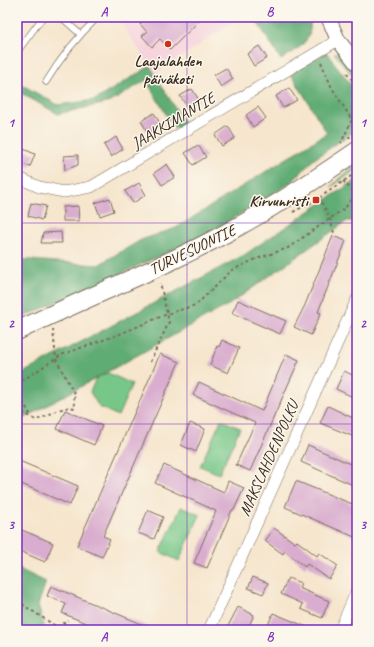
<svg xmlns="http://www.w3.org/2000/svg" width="374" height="647" viewBox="0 0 374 647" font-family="Caveat,sans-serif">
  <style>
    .built { fill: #f5cfdb }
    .green { fill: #76c788; stroke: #587853 }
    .forest { fill: #60ac74; stroke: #4e6b49 }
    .building { fill: #d9adcf }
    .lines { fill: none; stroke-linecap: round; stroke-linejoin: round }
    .service-casing { stroke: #7c6c5c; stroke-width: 7 }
    .minor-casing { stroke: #7c6c5c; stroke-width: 12 }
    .tertiary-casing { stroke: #7c6c5c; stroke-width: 16 }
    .primary-casing { stroke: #7c6c5c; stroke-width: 20 }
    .path { stroke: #7c6c5c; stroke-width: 2; stroke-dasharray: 3 3; stroke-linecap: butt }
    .service { stroke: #fff; stroke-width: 5.5 }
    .minor { stroke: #fff; stroke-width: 11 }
    .tertiary { stroke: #fff; stroke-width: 14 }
    .primary { stroke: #fff; stroke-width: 18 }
    .grid { fill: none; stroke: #7b2cbf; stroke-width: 1; stroke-opacity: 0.55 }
    .poi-dot { fill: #c8321e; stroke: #fbf7ec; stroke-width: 1.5 }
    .labels { text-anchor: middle; stroke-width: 3; stroke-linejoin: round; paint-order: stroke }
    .poi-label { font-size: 16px; font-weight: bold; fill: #3b2a1e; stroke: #fbf7ec }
    .street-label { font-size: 16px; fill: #3b2a1e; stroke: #fbf7ec }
    .neatline { fill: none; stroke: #7b2cbf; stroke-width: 1.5 }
    .grid-label { font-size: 13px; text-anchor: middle; font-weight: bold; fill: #7b2cbf }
  </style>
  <rect width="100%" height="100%" fill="#fbf7ec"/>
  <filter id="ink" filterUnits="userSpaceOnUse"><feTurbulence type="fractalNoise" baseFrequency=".025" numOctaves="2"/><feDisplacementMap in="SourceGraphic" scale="8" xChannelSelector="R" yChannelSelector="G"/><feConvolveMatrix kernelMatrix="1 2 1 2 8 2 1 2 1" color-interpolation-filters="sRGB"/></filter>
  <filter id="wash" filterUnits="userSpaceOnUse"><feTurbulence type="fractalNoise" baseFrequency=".012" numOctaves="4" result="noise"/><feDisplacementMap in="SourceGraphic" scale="16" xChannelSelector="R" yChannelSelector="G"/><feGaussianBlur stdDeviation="0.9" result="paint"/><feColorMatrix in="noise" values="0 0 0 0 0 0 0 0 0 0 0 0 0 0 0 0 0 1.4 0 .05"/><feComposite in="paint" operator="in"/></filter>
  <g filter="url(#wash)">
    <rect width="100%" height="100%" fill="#f6e6ce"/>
    <path class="built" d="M120,17H241L155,74L118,18Z"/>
    <path class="green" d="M334,53H339L357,74V81Z
      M357,163V169L331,187Z
      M108,373L132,384L118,416L99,407L90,392L96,378Z
      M221,420L240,428L219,474L200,466Z
      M181,507L200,515L179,561L160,552Z"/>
    <path class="forest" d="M254,17H309C315,42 298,48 281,60Z
      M326,52L357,92V129L313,160L291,183L202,237L17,320V259L98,265L141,240L176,228L327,133L291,74Z
      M150,66L186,126L174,128L146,80L111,102L58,114L17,91V82L58,105L95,100Z
      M357,179V221H347L230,304L17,422V376L244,255Z
      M17,568L46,582L38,605L45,630H17Z
      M357,603V630H345Z"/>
    <g id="blocks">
      <path class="building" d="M147,17H203L170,50L160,39L152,47L142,36L147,32L140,24Z
        M259,46L267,58L254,66L247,54Z
        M226,68L233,79L221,87L214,75Z
        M289,88L297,100L283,108L276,96Z
        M192,89L199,100L188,108L180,96Z
        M258,107L266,118L253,127L246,115Z
        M154,113L161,125L148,133L141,121Z
        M228,126L235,138L222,146L215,135Z
        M116,137L123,149L111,157L104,145Z
        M198,145L206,157L193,165L185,153Z
        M21,148L35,154L30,167L17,161Z
        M78,155V165L65,170L64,156Z
        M167,164L175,177L162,185L154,173Z
        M139,183L146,195L133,203L125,191Z
        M110,198L114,211L100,216L95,203Z
        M31,203L46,206L42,220L28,216Z
        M78,206L79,221H63V207Z
        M61,232L62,243H41L43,233Z
        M333,236L346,241L318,312L321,313L311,335L294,327L305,305Z
        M238,300L286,321L280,334L232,313Z
        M222,340L239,348L228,373L210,365L217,346L219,347Z
        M160,354L179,362L103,536L110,539L102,557L77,546Z
        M286,354L299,360L250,471L236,465L255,423L193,395L199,382L262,411Z
        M344,371L357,377V399L336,389Z
        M328,406L357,420V438L320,423Z
        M65,410L102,426L94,445L57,429Z
        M190,423L205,429L196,452L181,445Z
        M308,445L357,467V475L353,485L301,462Z
        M17,460L78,486L70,505L17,482Z
        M164,465L224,492L228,481L244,488L234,510H232L207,568L194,563L216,511L155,483Z
        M296,481L357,506V538L285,507Z
        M148,510L163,517L154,539L138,533Z
        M17,528L53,543L45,562L17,550Z
        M274,528L295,543L297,541L317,556L319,553L338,566L329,579L307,564L305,567L285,551L283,554L265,541Z
        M253,577L268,583L263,594L248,588Z
        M288,578L301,583L299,588L329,601L322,618L301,609L303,604L281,594Z
        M51,586L156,630H102L62,613L66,604L47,596Z
        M238,607L254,615L247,630H226Z
        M273,613L314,630H266Z"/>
    </g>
  </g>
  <g filter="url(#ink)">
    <use href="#blocks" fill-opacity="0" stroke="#7c6c5c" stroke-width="1"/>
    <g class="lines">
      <defs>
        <path id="service" d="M61,17L80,34
          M17,52L43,17
          M46,82C61,57 77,37 98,17"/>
        <path id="minor" d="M17,177L39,187L64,192L91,187L338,40
          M209,630L357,299
          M340,630L357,590"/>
        <path id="tertiary" d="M328,17L338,40L357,64"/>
        <path id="primary" d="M17,331C91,295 168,266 239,226C280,203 319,177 357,151"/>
      </defs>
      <use href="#service" class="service-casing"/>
      <use href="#minor" class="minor-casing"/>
      <use href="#tertiary" class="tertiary-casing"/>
      <use href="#primary" class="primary-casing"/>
      <path class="path" d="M321,62L332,88L352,120L341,143
        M347,73L357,86
        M348,138L357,132
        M343,181L357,195
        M319,197L330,219L334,233
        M293,212L316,200L357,172
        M150,362L169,322L160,283
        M17,384L61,355L120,334L167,314L196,305L232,270L256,259L288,248L345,208L355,194
        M17,391L31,416
        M17,409L36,420C50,416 61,405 75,408L74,393L56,359L53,330
        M17,601L57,627L68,621"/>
      <use href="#service" class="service"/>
      <use href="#minor" class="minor"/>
      <use href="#tertiary" class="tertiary"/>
      <use href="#primary" class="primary"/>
    </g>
  </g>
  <path class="grid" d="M187,17V630M17,223H357M17,424H357"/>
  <g class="poi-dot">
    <circle cx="168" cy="44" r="4"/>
    <rect x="312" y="196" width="8" height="8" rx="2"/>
  </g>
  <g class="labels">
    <g class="poi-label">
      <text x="168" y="66">Laajalahden<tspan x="168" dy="18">päiväkoti</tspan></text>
      <text x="308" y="206" text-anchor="end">Kirvunristi</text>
    </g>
    <g class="street-label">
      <text transform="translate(173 120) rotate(-31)" y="6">JAAKKIMANTIE</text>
      <text transform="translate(192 249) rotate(-26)" y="6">TURVESUONTIE</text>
      <text transform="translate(268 458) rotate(-66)" y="6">MAKSLAHDENPOLKU</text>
    </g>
  </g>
  <rect width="374" height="647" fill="none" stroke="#fbf7ec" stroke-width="44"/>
  <rect x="22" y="22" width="330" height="603" class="neatline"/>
  <g class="grid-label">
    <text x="104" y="16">A</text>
    <text x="270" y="16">B</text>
    <text x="11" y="127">1</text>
    <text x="363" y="127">1</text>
    <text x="11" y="328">2</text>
    <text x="363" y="328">2</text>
    <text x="11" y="529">3</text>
    <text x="363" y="529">3</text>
    <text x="104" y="641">A</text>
    <text x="270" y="641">B</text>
  </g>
</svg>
